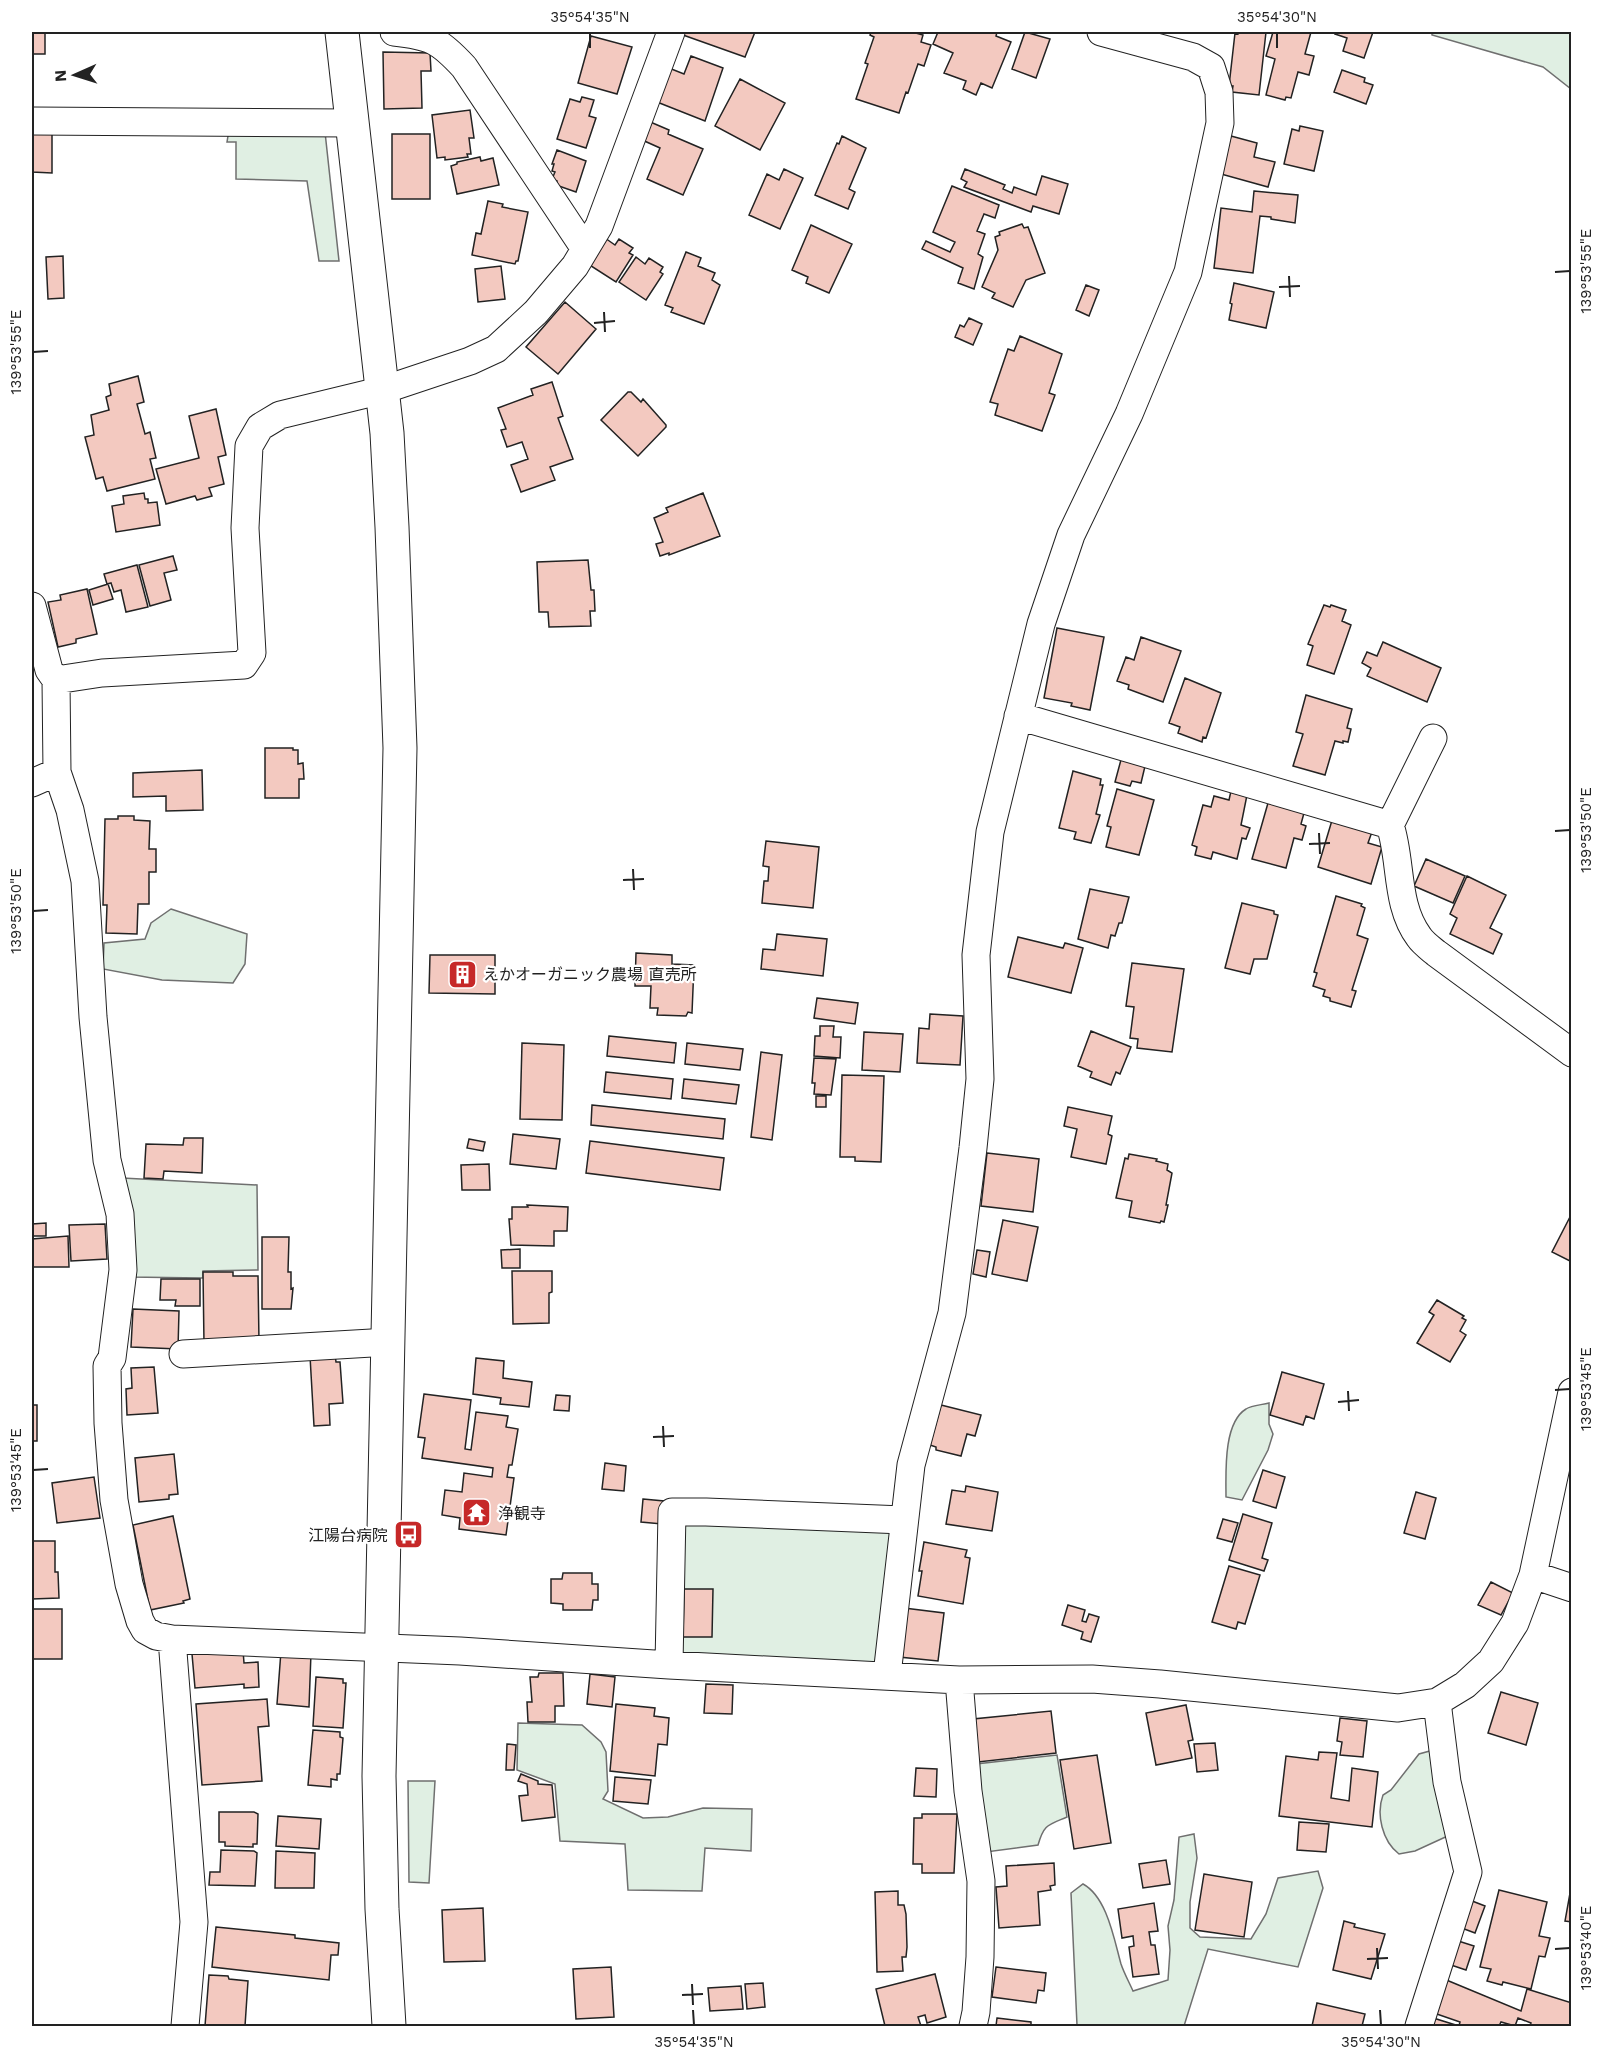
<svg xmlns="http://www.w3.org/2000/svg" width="1603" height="2058" viewBox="0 0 1603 2058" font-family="'Work Sans','Noto Sans JP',sans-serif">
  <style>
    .green { fill: #e0efe3; stroke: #6f6f6f; stroke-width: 1.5 }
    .building { fill: #f3c9c0; stroke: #222; stroke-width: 1.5 }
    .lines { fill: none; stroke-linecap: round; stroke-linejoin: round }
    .minor-casing { stroke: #222; stroke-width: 29 }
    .tertiary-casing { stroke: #222; stroke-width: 35 }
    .minor { stroke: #fff; stroke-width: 27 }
    .tertiary { stroke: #fff; stroke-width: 33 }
    .ticks { fill: none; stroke: #222; stroke-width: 2 }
    .labels { text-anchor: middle; stroke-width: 4.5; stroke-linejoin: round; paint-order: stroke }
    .poi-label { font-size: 16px; fill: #222; stroke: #fff; text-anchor: start }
    .neatline { fill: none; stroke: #222; stroke-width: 2 }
    .ticks-label { font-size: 15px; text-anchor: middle; fill: #222 }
  </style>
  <rect width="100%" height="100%" fill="#fff"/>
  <path class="green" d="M1432,32H1571V89L1543,67L1432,35Z
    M229,130L325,132L339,261H319L307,181L236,179V142H227Z
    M171,909L247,934L245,964L233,983L162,980L103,969L104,943L145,939L151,923Z
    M122,1178L257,1185L258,1270L203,1271V1278L128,1277Z
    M1269,1403V1424L1273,1434L1268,1450L1242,1500L1226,1497C1226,1473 1223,1423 1246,1409C1252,1405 1262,1405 1269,1403Z
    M679,1524L894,1527L876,1665L677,1654Z
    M518,1723L582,1725L601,1742L606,1752L608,1791L603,1799L643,1818L668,1817L703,1808L752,1809L751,1851L705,1848L702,1891L628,1890L625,1844L560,1841L555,1784L517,1770Z
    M1437,1749L1452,1834L1415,1851L1399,1854C1382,1841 1376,1814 1383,1795L1391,1790L1419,1754Z
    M1057,1755L1067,1817C1048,1825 1044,1824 1038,1845L986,1852L976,1764Z
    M408,1781H435L429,1883L409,1882Z
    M1194,1834L1197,1858L1190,1902V1928L1200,1937L1251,1939L1266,1914L1278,1878L1318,1871L1323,1888L1298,1967L1208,1949L1184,2026L1077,2025L1071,1893L1083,1884C1107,1897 1114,1939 1121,1964C1124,1973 1129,1982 1133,1991L1168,1980L1170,1950L1168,1926L1174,1900L1179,1837Z"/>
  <path class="building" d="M32,32H45V54H32Z
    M684,32H755L745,57L683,35Z
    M871,32H912L923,35L921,42L931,45L924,66L918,64L908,93L906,92L899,113L856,99L868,64L865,63L874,37L870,35Z
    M938,32H997L996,36L1011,42L992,88L981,83L976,95L963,89L966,81L944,73L953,53L933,44Z
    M1025,32L1050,39L1036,78L1012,69Z
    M1239,32H1266L1259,95L1232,92L1233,86H1229L1235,33L1238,34Z
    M1273,32H1311L1305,54L1314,56L1309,75L1298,72L1291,98L1286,97L1285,100L1266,95L1275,59L1266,56Z
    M1336,32H1373L1364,58L1343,51L1347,38L1335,34Z
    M591,36L632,47L617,94L578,83Z
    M383,52L430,53L431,71H421L422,108L384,109Z
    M691,56L723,68L705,121L657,102L669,68L684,74Z
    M1342,70L1365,78L1364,82L1373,85L1366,104L1334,92Z
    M740,79L785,103L760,150L715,126Z
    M582,97L594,100L589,116L596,118L586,148L557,139L570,99L580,102Z
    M470,110L474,138H469L471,154H467L468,157L445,160V157L437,158L432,115Z
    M648,121L669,130L668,134L703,149L683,195L647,179L660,148L640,139Z
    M1300,126L1323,131L1314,171L1284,164L1292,129L1299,131Z
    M32,134H52V173L32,172Z
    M392,134H430V199H392Z
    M842,136L866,148L849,189L855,192L848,209L815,195L837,143L839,144Z
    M1231,136L1257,143L1254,157L1275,162L1268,187L1221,174Z
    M557,150L586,161L576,192L556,185L557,181L552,179L555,172L552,171L554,164H552Z
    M480,157L481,161L493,158L499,185L457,194L451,166L457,164V162Z
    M784,169L803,178L780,229L749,215L767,174L779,180Z
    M965,169L1005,185L1003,189L1012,193L1014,187L1036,195L1042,176L1068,184L1059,214L1033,206L1031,212L964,187L967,182L961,179Z
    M952,186L999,205L995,218L984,214L977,231L985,234L978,254L983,257L974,289L958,283L963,268L922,249L926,241L950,252L955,242L933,232Z
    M1254,191L1298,195L1295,223L1271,219V217L1260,216L1253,273L1214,268L1221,208L1252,212Z
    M488,201L503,204L502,207L528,212L518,261H516L515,264L472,255L476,233L481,234Z
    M1022,224L1024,228L1028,227L1045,273L1026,280L1013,307L992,298L995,293L982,287L998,250L995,237L1000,235L999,232Z
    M811,225L852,244L829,293L806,283L808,277L792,270Z
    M605,238L615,245L619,239L633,248L629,253L633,255L616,282L588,264Z
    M686,252L701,258L698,266L715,273L712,280L720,285L704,324L671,312L673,308L665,305Z
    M63,256L64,298L48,299L46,257Z
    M636,257L645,264L649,258L663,267L660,272L663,274L646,300L619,282Z
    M501,266L505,299L478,302L475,269Z
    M1234,283L1274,292L1266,328L1229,320L1232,304L1230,303Z
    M1086,285L1099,290L1089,316L1076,310Z
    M565,302L596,329L558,374L526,347Z
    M969,318L982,324L973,345L955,337L960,325L964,327Z
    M1020,336L1062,354L1049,393L1055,395L1042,431L995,415L998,404L990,402L1008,349L1014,351Z
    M138,376L144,402L137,404L145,434L150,432L156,458L150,459L155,479L107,491L103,477L96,479L85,437L94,435L91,415L109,410L106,397L111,395L109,384Z
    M552,382L563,416L558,418L573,459L550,467L555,480L521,492L511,465L528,459L522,442L507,447L501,430L506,429L498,408L533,395L531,389Z
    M628,392H631L641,402L643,399L666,425V427L638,456L601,420Z
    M216,409L226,455L218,457L224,484L209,488L212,496L197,500L195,496L166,504L156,469L199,458L189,416Z
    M144,493L145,499H148V503L157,502L160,525L116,532L112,506L124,504L123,496Z
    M703,493L720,536L669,555V553L660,556L656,544L663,542L654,518L668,512L666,508Z
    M173,556L177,570L164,573L171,600L150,606L139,565Z
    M588,560L591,590H594L595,611H590L591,626L549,627L548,612H539L537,562Z
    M137,565L148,607L126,612L121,590L114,592L111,583L107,584L104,574Z
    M108,584L113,599L93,605L89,590Z
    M87,589L97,634L76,639V643L58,647L48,602L61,600L60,595Z
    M1324,605L1330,607L1331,605L1346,610L1342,621L1351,625L1334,674L1307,665L1313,646L1308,644Z
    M1057,628L1104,637L1090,710L1071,706L1072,703L1044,698Z
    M1141,637L1181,651L1163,702L1128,689L1129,685L1117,681L1126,657L1134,660Z
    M1383,642L1441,668L1427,702L1367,676L1371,668L1362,663L1367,652L1377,656Z
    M1185,678L1221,693L1206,738L1203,737L1202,742L1178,733L1180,727L1169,723Z
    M1306,695L1352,709L1347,728L1351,729L1348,742L1343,741V743L1335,741L1325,775L1293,766L1303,734L1296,732Z
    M265,748H293V750H298V764L303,763L304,779H299V798H265Z
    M1122,756L1146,762L1141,783L1132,781L1130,786L1115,782Z
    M202,770L203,810L166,811V796L133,797V773Z
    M1073,771L1101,779L1100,785H1103L1096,814L1100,815L1091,843L1074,839L1076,832L1059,828Z
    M1117,789L1154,800L1139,855L1106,847L1111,827L1107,826Z
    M1231,791L1247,795L1241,825L1250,828L1246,839L1242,838L1237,859L1213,852L1211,859L1195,855L1197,847L1192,845L1203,805L1211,807L1214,796L1229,800Z
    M1268,803L1304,813L1301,824L1306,826L1302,840L1294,838L1286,868L1252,859Z
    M118,816H134V820L150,821L149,849H156V872H149V904H138L137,934L106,933L107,905H103L105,819H118Z
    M1333,817L1373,829L1368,843L1382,847L1371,884L1318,867Z
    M766,841L819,847L813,908L762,903L764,881H768L769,867L763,866Z
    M1426,859L1465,876L1453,903L1414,886Z
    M1467,876L1506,895L1490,928L1502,934L1493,954L1450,934L1457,918L1450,914Z
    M1090,889L1129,897L1122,923H1119L1115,936L1111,935L1108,948L1078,939Z
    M1336,896L1362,904L1361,906L1365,908L1357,935L1368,939L1352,990L1356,991L1351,1007L1330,1001V998L1323,996L1325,990L1313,986L1317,973L1314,972Z
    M1242,903L1274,911V914L1278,915L1267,959H1254L1250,974L1225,968Z
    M777,934L827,939L823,976L761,969L763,949L775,950Z
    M1018,937L1063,948L1065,943L1083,948L1071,993L1008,977Z
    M636,953L672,955V964L694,965L692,1013L688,1012L686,1016L657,1015L658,1008H650L651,986H635Z
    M430,955H495V994L429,993Z
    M1132,963L1184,969L1172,1052L1137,1048L1138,1039L1130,1038L1134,1007L1126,1006Z
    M817,998L858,1003L855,1024L814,1018Z
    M930,1014L963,1016L960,1065L917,1063L919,1028L929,1029Z
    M820,1026H834L833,1037H841L840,1058L814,1056L815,1036H820Z
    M1091,1031L1131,1047L1120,1074L1116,1072L1111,1085L1090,1077L1092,1072L1078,1066Z
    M864,1032L903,1034L900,1072L862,1070Z
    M609,1036L676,1043L674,1063L607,1056Z
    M522,1043L564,1045L562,1120L520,1119Z
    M687,1043L743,1049L740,1070L685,1064Z
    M761,1052L782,1055L772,1140L751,1137Z
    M814,1058L836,1059L831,1095L814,1094L815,1083H812Z
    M606,1072L673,1079L671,1099L604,1092Z
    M842,1075L884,1076L881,1162L855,1161V1157H840Z
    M684,1079L739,1085L736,1104L682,1098Z
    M816,1096H826V1107H816Z
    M592,1105L725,1119L723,1139L591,1125Z
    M1068,1107L1112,1116L1108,1134L1112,1136L1106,1164L1071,1157L1077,1129L1064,1126Z
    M513,1134L560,1139L556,1169L510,1164Z
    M184,1138H203L202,1173L164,1171L163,1179L144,1178L146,1144L183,1145Z
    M469,1139L485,1142L483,1151L467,1148Z
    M590,1141L724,1158L720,1190L586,1173Z
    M987,1153L1039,1159L1033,1212L981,1206Z
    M1129,1154L1157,1159L1156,1161L1168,1164L1167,1170L1172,1173L1166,1205H1168L1164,1222L1161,1221L1160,1223L1129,1217L1132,1201L1116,1198L1125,1158L1128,1159Z
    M489,1164L490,1190H462L461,1165Z
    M527,1205L568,1207L567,1231H554V1246L511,1245L509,1219H512V1207H528Z
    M1572,1213V1262L1552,1252Z
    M1003,1220L1038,1227L1027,1281L992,1274Z
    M46,1223V1236H32V1224Z
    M105,1224L107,1259L71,1261L69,1225Z
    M68,1236L69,1267H32V1239Z
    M262,1237H289L288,1272H291V1289L293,1288L291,1309H262Z
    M520,1249V1268H502L501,1250Z
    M977,1250L990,1252L986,1277L973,1274Z
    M512,1271H552V1292L549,1293V1323L513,1324Z
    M203,1272H233V1276H258L259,1342L204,1344Z
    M161,1279H200V1306H175L176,1300H160Z
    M1437,1300L1464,1316L1462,1318L1466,1320L1460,1331L1466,1335L1450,1362L1417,1343L1434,1315L1429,1312Z
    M133,1309L179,1311L178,1349L131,1347Z
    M335,1354L336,1362H340L343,1403L329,1404L330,1425L314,1426L310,1356Z
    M476,1358L504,1361L503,1378L532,1382L529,1407L500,1404L501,1398L473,1394Z
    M154,1367L158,1413L127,1415L126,1389L132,1388L131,1368Z
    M1282,1372L1324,1384L1314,1419L1306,1416L1303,1425L1270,1415Z
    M424,1394L471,1400L465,1449L471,1450L476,1412L508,1416L506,1427L518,1429L512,1465H509L507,1477L514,1478L506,1535L459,1529L460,1518L442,1515L445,1490L462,1492L464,1473L492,1477L493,1468L422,1458L425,1438L418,1437Z
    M556,1395L570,1396L569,1411L554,1410Z
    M32,1396V1405H37V1441H32Z
    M941,1405L981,1415L975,1436L967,1434L961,1456L936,1450V1447L930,1445Z
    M174,1454L178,1494L169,1495V1499L139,1502L135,1458Z
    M605,1463L626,1466L624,1491L602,1489Z
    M1263,1470L1285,1477L1276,1508L1253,1501Z
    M94,1477L100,1518L57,1523L52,1483Z
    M966,1486L998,1492L992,1531L946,1524L952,1490L965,1492Z
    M1416,1492L1436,1498L1425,1539L1404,1533Z
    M643,1499L664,1501L662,1524L641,1522Z
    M1243,1514L1272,1523L1262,1558L1268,1560L1264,1571L1229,1560Z
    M173,1516L190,1599L183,1601L184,1603L150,1610L133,1525Z
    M1223,1519L1238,1523L1232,1542L1217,1538Z
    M32,1541H55V1572H58L59,1598L32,1599Z
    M924,1542L967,1550L965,1557L970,1558L963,1604L918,1596L922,1571H919Z
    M1229,1566L1260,1575L1245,1624L1238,1622L1236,1629L1212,1622Z
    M563,1573H592V1584H598V1600H593L592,1610H563V1604L551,1603V1579H562Z
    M1491,1582L1513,1593L1501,1615L1478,1605Z
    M684,1589H713L712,1637H683Z
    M1068,1605L1085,1610L1082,1621L1086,1622L1089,1614L1099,1617L1091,1642L1081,1639L1083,1632L1062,1625Z
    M904,1608L944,1613L938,1661L899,1657Z
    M32,1609H62V1659H32Z
    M243,1650L244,1663L258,1662L259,1687L244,1688V1684L195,1688L192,1654Z
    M281,1651L311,1653L309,1707L277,1704Z
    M539,1673H563L564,1706H555V1722H528L527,1702H532L530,1677H538Z
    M590,1674L615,1677L612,1707L587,1704Z
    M316,1677L343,1679V1683H346L343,1728L313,1726Z
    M706,1684L733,1685L732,1714L704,1713Z
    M1501,1692L1538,1703L1526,1745L1488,1733Z
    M267,1699L269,1726L258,1727L262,1781L202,1785L196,1704Z
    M616,1704L655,1708L654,1716L669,1718L667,1745L658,1744L655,1776L610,1771Z
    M1186,1705L1193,1740L1188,1741L1192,1758L1156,1765L1146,1713Z
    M1051,1711L1056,1753L978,1762L973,1719Z
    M1340,1718L1367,1721L1363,1757L1340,1755L1342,1742L1337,1741Z
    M313,1730L340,1732V1737L343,1738L340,1774H337V1780L331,1779V1787L308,1785Z
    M1215,1743L1218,1770L1197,1772L1194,1744Z
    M507,1744L516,1745L514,1770H506Z
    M1319,1752L1337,1753L1331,1798L1349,1801L1352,1768L1378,1772L1372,1827L1279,1816L1286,1756L1318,1760Z
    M1097,1755L1111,1843L1074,1849L1060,1760Z
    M916,1768L937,1769L936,1797L914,1796Z
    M521,1774L538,1781V1784L552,1785L555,1817L522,1821L519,1796L528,1795L527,1784L518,1781Z
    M615,1777L651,1780L648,1804L613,1801Z
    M219,1812H254L258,1814L257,1844H253V1847L225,1846V1842H219Z
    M922,1814H957L954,1873H922V1864H913L914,1818H922Z
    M278,1816L321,1819L319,1849L276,1846Z
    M1299,1822L1329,1824L1326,1852L1297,1850Z
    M221,1850L254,1851L257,1853L255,1886L209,1885L210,1872H220Z
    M276,1851L315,1853L314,1888H275Z
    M1166,1860L1170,1884L1143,1888L1139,1864Z
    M1054,1863L1055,1885L1050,1886L1051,1890L1038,1892L1040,1925L999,1928L996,1887L1007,1886L1006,1866Z
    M1204,1874L1252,1882L1244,1937L1195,1930Z
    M1572,1882V1922L1565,1921Z
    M1499,1890L1547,1902L1539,1936L1550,1938L1545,1957L1539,1956L1531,1989L1503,1982L1502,1985L1487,1981L1491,1969L1480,1967Z
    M898,1891V1905H904L906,1914L907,1947L906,1957H902L903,1971L877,1972L875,1892Z
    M1467,1899L1485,1906L1475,1933L1459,1927Z
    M1154,1903L1158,1931L1149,1932L1151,1945H1155L1159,1974L1133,1977L1129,1947L1134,1946L1133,1936L1122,1938L1118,1909Z
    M483,1908L485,1961L444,1962L442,1910Z
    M1344,1921L1355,1924L1354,1927L1385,1934L1371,1979L1333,1970Z
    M216,1927L295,1935V1938L339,1943L338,1955H331L329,1980L212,1967Z
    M1452,1939L1474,1946L1466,1970L1445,1963Z
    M611,1967L614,2017L576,2019L573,1969Z
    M996,1967L1046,1973L1044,1991L1038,1990L1036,2003L992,1997Z
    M935,1974L946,2017L927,2023L925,2015L918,2017L921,2026H885L876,1989Z
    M209,1975L228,1976L229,1979L248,1981L245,2026H205Z
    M1444,1979L1521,2011L1527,1989L1572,2003V2026H1530L1531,2023L1518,2018L1515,2026L1501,2022L1499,2026H1427L1430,2017L1459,2026L1460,2022L1431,2012Z
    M763,1983L765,2007L747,2009L745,1984Z
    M741,1986L743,2009L710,2011L708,1988Z
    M1317,2003L1365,2014L1362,2026H1312Z
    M997,2018L1031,2022V2026H996Z"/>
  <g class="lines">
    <defs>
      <path id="minor" d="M394,32C431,36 439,40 464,67L585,249
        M32,121L352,123
        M32,606L49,670L56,680L57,772L70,810L85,881L93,1017L107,1160L120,1214L123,1270L112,1358L107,1366L108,1423L114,1500L129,1584L140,1621L145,1630L156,1636L172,1639L460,1651L669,1665L959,1680L1092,1679L1160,1684L1398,1708L1437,1702L1465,1685L1491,1661L1515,1623L1533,1575L1572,1392
        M56,680L102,673L244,665L252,653L245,528L249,446L260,427L280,415L383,390L470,361L496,349L536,312L575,266L599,226L671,32
        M1018,716L1390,825C1402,861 1395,905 1419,937C1423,943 1430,948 1436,953L1572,1053
        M32,783L57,772
        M1390,825L1433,738
        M183,1354L389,1342
        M1533,1575L1572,1588
        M172,1639L194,1922L185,2026
        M669,1665L672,1512H706L903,1520
        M887,1675L911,1465L952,1313L973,1148L980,1079L976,955L990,832L1041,624L1071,535L1129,414L1188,272L1220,123L1219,92L1211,67L1193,57L1101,32
        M959,1680L968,1791L981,1881L980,1957L976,2012L973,2026
        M1419,2026L1468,1872L1447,1782L1437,1702"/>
      <path id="tertiary" d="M342,32L387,433L392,527L400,748L379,1776L382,1909L389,2026"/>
    </defs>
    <use href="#minor" class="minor-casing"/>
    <use href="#tertiary" class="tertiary-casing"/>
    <use href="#minor" class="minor"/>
    <use href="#tertiary" class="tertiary"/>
  </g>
  <path class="ticks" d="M590,33V48M1277,33V48M1555,272L1570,271M1289,276L1290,297M1279,287L1300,286M604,312L605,332M594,323L615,321M33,352L48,351M1555,831L1570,830M1319,833L1320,854M1309,844L1330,843M633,869L634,890M623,880L644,879M33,911L48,910M1555,1390L1570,1389M1348,1391L1349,1411M1338,1402L1359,1400M663,1426L664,1447M653,1437L674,1436M33,1470L48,1469M1377,1948L1378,1969M1555,1949L1570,1948M1367,1959L1388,1958M692,1984L693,2005M682,1995L703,1994M693,2010L694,2025M1380,2010L1381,2025"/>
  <defs>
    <symbol id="building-square" viewBox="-11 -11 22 22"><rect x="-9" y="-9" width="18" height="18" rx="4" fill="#c62828" stroke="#fff"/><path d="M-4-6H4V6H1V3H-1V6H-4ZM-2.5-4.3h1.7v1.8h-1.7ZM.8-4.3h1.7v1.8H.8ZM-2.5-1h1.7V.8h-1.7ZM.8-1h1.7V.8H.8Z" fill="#fff"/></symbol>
    <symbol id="temple-square" viewBox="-11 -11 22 22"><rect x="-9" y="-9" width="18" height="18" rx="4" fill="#c62828" stroke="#fff"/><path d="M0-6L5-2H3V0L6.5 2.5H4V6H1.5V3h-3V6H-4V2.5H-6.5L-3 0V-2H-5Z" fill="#fff"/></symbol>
    <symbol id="bus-square" viewBox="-11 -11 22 22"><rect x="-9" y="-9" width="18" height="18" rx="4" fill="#c62828" stroke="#fff"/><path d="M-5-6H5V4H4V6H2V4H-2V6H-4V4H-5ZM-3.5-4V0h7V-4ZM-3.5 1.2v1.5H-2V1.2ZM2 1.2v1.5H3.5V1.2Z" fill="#fff"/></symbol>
  </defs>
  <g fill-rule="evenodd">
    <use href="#building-square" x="446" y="958" width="33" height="33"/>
    <use href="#temple-square" x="460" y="1496" width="33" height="33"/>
    <use href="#bus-square" x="392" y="1518" width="33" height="33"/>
  </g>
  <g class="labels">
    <g class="poi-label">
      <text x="483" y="980">えかオーガニック農場 直売所</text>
      <text x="498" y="1519">浄観寺</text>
      <text x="388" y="1541" text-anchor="end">江陽台病院</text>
    </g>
  </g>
  <rect width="1603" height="2058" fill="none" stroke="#ffffff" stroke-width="66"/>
  <g transform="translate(75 75) rotate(267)" stroke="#ffffff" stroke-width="4.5" paint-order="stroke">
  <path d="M0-4.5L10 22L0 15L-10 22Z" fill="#222222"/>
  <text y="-9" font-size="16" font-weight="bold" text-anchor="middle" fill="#222222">N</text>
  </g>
  <rect x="33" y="33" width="1537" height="1992" class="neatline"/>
  <g class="ticks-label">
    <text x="590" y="22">35°54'35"N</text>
    <text x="1277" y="22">35°54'30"N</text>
    <text transform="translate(1586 271) rotate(-90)" y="5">139°53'55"E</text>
    <text transform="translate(16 352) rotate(-90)" y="5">139°53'55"E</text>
    <text transform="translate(1586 830) rotate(-90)" y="5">139°53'50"E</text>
    <text transform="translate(16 911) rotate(-90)" y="5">139°53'50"E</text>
    <text transform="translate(1586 1389) rotate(-90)" y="5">139°53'45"E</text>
    <text transform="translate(16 1470) rotate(-90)" y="5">139°53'45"E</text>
    <text transform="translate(1586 1948) rotate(-90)" y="5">139°53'40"E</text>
    <text x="694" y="2047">35°54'35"N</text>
    <text x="1381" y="2047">35°54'30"N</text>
  </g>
</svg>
